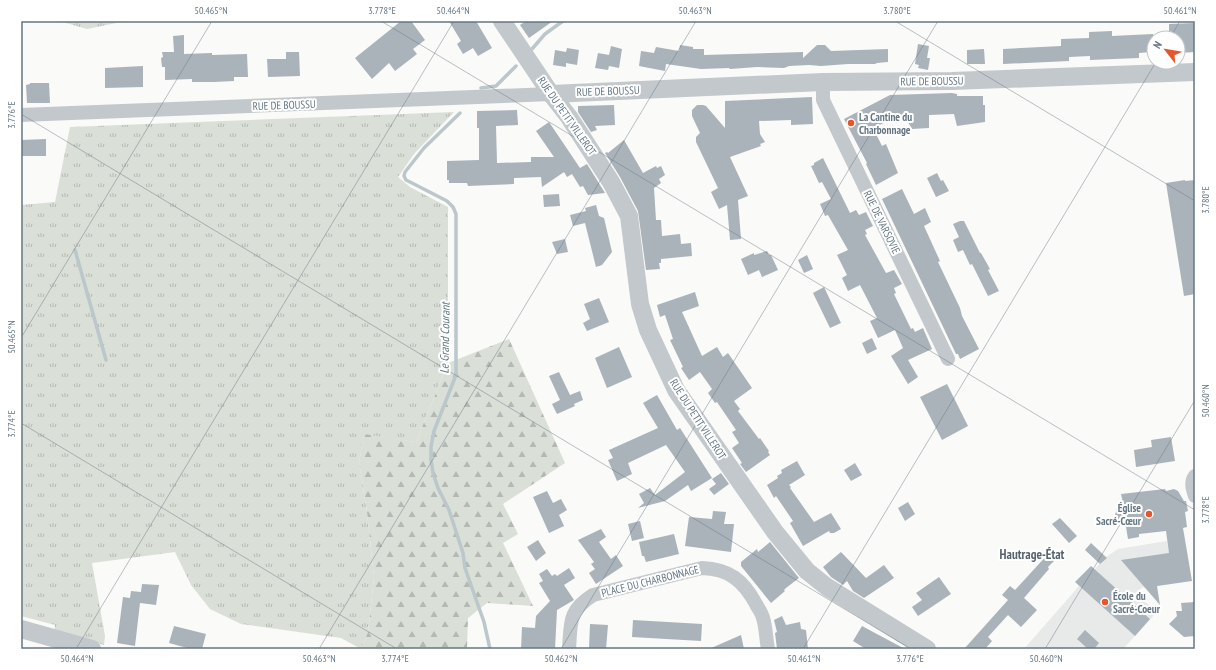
<svg xmlns="http://www.w3.org/2000/svg" width="1216" height="670" viewBox="0 0 1216 670" font-family="'PT Sans Narrow',sans-serif">
  <style>
    .built { fill: #e8e9e9 }
    .grass { fill: url(#grass-tufts) }
    .forest { fill: url(#forest-firs) }
    .lines { fill: none; stroke-linecap: round; stroke-linejoin: round }
    .stream { stroke: #bbc7cb; stroke-width: 3.5 }
    .building { fill: #aab3b9 }
    .minor { stroke: #c3c8cc; stroke-width: 14 }
    .tertiary { stroke: #c3c8cc; stroke-width: 18 }
    .ticks { fill: none; stroke: #657683; stroke-width: 1; stroke-opacity: 0.45 }
    .poi-dot { fill: #e4572e; stroke: #fff; stroke-width: 1.5 }
    .labels { text-anchor: middle; stroke-width: 4; stroke-linejoin: round; paint-order: stroke }
    .street-label { font-size: 11px; fill: #657683; stroke: #fff }
    .poi-label { font-size: 11px; font-weight: bold; fill: #657683; stroke: #fff; text-anchor: start }
    .water-label { font-size: 12px; font-style: italic; fill: #60757c; stroke: #fff }
    .quarter-label { font-size: 13px; font-weight: bold; fill: #57646e; stroke: #fff }
    .neatline { fill: none; stroke: #657683; stroke-width: 1.5 }
    .ticks-label { font-size: 10px; text-anchor: middle; fill: #657683 }
  </style>
  <defs>
    <pattern id="grass-tufts" width="24" height="20" patternUnits="userSpaceOnUse"><rect width="24" height="20" fill="#dadfd7"/><path d="M3 7l-1-3M5 7V3M7 7l1-3M15 17l-1-3M17 17v-4M19 17l1-3" fill="none" stroke="#b4b9b4"/></pattern>
    <pattern id="forest-firs" width="22" height="20" patternUnits="userSpaceOnUse"><rect width="22" height="20" fill="#dadfd7"/><path d="M5 1l3.5 6h-7zM16 11l3.5 6h-7z" fill="#b4b9b4"/></pattern>
  </defs>
  <rect width="100%" height="100%" fill="#fafaf8"/>
  <path class="built" d="M1167,541L1175,583L1145,588L1143,587L1135,593L1157,612L1123,649H1024L1079,586L1106,557L1118,549Z"/>
  <path class="grass" d="M59,21H126L87,29Z
    M454,112L414,154L398,177L410,187L448,207V363L416,442L364,435L359,462L367,512L374,577L368,632L361,649L341,638L241,624L210,609L191,585L175,552L92,563L105,636L104,645L54,632L55,625L21,616V205L55,202L70,127Z"/>
  <path class="forest" d="M509,339L565,463L503,504L518,534L503,543L533,606L487,603L468,618L467,649H361L368,632L374,577L367,512L359,462L364,434L416,442L448,363Z"/>
  <g class="lines">
    <path class="stream" d="M532,49L545,34L563,21
      M481,88L496,86L516,66
      M460,113L424,148L405,172L404,176L406,180L412,183L447,201L453,207L456,214V375L434,431L431,447V460L433,473L438,488L449,510L463,553L465,568L484,622L490,649
      M75,250L106,360"/>
  </g>
  <path class="building" d="M401,21H411L425,40L413,49L417,54L395,71L389,63L372,79L355,58Z
    M449,21H476L492,48L478,56L473,48L463,54L457,44L461,41Z
    M526,21H553L529,38L520,25Z
    M1195,23V52L1178,53V38H1169V24Z
    M1112,31V36L1153,34L1154,47H1151V52L1139,53V58L1090,60V56L1069,57V61L1003,64V49L1061,46V39L1089,38V32Z
    M184,35V54L212,53V55L247,54L248,77H234V81L214,82H192V79L165,80V67H162L161,58L163,57L162,52H174L173,36Z
    M918,44L929,46L927,58H930L928,70L918,68L919,65L915,64Z
    M680,45L693,47V49H704V55L803,52V58L817,45H825L831,51L888,49V62L877,63L875,64H848L821,66L809,65L789,66L784,68L757,67L730,69L729,68L701,69L666,64L665,71L639,66L641,51L654,53L656,47L679,51Z
    M611,46L622,49L619,68L609,66L608,70L595,68L598,53L609,55Z
    M567,48L579,50L577,65L566,63V67L553,65L555,50L566,52Z
    M984,49L985,64H967V50Z
    M286,52H299L300,76L268,77L267,59H286Z
    M143,66V87L105,88V68Z
    M30,83H49L50,103H27L26,85L30,84Z
    M952,93L957,94V96H983V105H985V122L957,126L954,114L929,115V128L912,129L905,117L894,122L892,119L873,128L882,146L886,144L898,173L876,185L866,164L867,163L844,119L890,95Z
    M812,97L813,124L791,125V120L759,121L760,134L765,142L760,144L761,146L730,157L748,196L738,200L741,239L730,240L727,205L719,209L711,192L718,188L696,142V137L700,133L692,116V110L697,105H703L706,106L725,128V101Z
    M614,105L615,125L595,126L597,130L591,132L578,112V106Z
    M517,110L518,125L496,126L497,163L531,162V157H554L536,131L549,122L580,168L587,164L605,193L588,195L583,186L580,187L572,174L567,177L564,172L542,187L541,177L514,178V184L468,186L467,183H449V180H447V161L479,160V128H477V111Z
    M46,139V156H21V140Z
    M624,140L643,173L656,166L657,168L661,166L665,175L659,179L661,183L654,188L656,220H661L662,236L680,234L681,244L691,243L692,256L661,259V263H659L660,269L646,270L638,211L620,177L605,153L607,152L608,153Z
    M823,158L850,213L856,210L859,215L866,212L873,226L865,230L867,234L865,235L886,273L894,270L902,284L894,288L896,293L894,294L911,329L913,328L915,332L923,328L932,349L908,360L918,377L908,384L891,356L903,348L895,330L878,338L870,321L877,318L860,285L848,291L842,278L847,275L837,255L848,250L828,215L825,216L820,204L831,199L822,182L819,183L811,166L814,165V163Z
    M937,173L941,181L943,180L949,191L936,197L927,178Z
    M1185,180V181L1195,180V294L1184,296L1166,183Z
    M902,189L914,214L925,208L931,222L924,226L940,261L938,262L960,308L962,316L979,349L960,359L958,354H956L882,199Z
    M559,194L560,206L544,207L543,195Z
    M596,205L599,216L604,218L612,252L602,265L596,267L585,223L573,226L570,215L586,211L585,208Z
    M960,221H964L980,253H981L990,269L988,270L999,291L988,296L972,264L970,265L963,250L958,252L953,240L959,237L953,224Z
    M565,239L568,252L557,254L552,242Z
    M767,251L769,255H771L778,270L762,277L759,270L748,275L741,259L754,253V255Z
    M807,255L813,269L804,273L798,260Z
    M824,287L841,323L830,328L813,293Z
    M695,292L699,306L682,312L702,356L717,347L723,357L728,353L752,388L734,401L740,409L738,411L759,439L760,438L769,451L768,452L770,455L746,472L740,464L742,463L732,448L739,443L732,432L736,430L717,402L715,403L708,393L712,389L700,372L689,380L681,368L683,367L670,340L673,339L665,315L660,317L657,305Z
    M599,298L609,322L587,331L583,323L590,319L584,304Z
    M872,338L877,349L867,354L862,343Z
    M619,347L632,377L607,388L595,358Z
    M559,372L570,395L580,391L583,400L574,404L575,406L557,414L552,404L560,400L549,376Z
    M947,384L968,426L942,440L920,397Z
    M657,395L677,430L680,428L712,478L691,491L688,485L665,501L638,508L644,503L639,494L650,488L655,495L685,472L666,445L628,463L632,474L617,481L608,460L613,458L609,450L658,428L643,403Z
    M1171,437L1175,461L1136,467L1134,450L1152,447L1151,440Z
    M797,461L805,475L789,485L791,487L790,488L814,522L831,513L841,529L834,533H830L829,531L803,546L790,523L793,521L776,496L774,498L767,485L778,478L777,476L782,473L781,470Z
    M855,463L862,475L851,481L844,470Z
    M721,473L729,484L714,495L709,489L716,484L712,479Z
    M1165,489L1166,491L1174,489L1178,491L1184,501H1186L1188,511L1185,512L1187,527L1183,528L1192,581L1157,586L1160,605L1121,560L1169,553L1166,531L1139,534V537L1128,539L1126,527L1117,522L1115,515L1117,508L1123,503L1121,494Z
    M547,491L553,503L561,499L567,510L559,515L564,526L549,533L533,497Z
    M908,502L915,514L905,521L898,508Z
    M713,511L726,512L724,524H734L731,552L685,546L689,517L712,519Z
    M1060,518L1077,536L1069,543L1052,524Z
    M640,521L644,538L632,541L628,524Z
    M601,529L606,537L599,542L611,559L616,555L623,566L596,584L589,573L595,569L591,564L594,562L578,540Z
    M674,534L679,554L646,562L644,556H642L639,542Z
    M538,540L546,553L536,561L527,547Z
    M770,542L799,578L786,588L784,590L785,591L771,603L741,566V562L757,549L758,552Z
    M1091,543L1107,558L1100,564L1085,550Z
    M841,552L866,578L884,565L894,578L864,598L853,591L847,581L843,585L831,577L823,567Z
    M1048,554L1055,560L1048,567L1049,569L1024,598L1037,610L1021,627L1008,615L988,637L992,641L985,649H964L1008,600L1002,595L1010,586L1015,590Z
    M1091,566L1150,619L1135,636L1075,582Z
    M569,568L575,578L564,585L574,600L557,610L555,649H521L522,627L535,628L536,616L550,601L539,583L543,581L539,574L547,569L552,576L555,574L557,576Z
    M939,577L951,594L918,616L912,607L922,600L916,593Z
    M142,584L159,585L156,605L140,603L135,646L117,643L123,597L130,598L131,591L141,592Z
    M1195,602V636L1184,637L1169,624L1177,616L1176,611H1182L1181,603Z
    M782,616L786,625L800,622L801,629L806,630L808,649H777L775,633L777,632L774,620Z
    M633,620L702,624L701,641L632,637Z
    M590,624L608,625L606,649H589Z
    M174,626L206,634L202,649H191L169,643Z
    M862,626L875,633L905,649H866L853,641Z
    M1085,630L1099,643L1094,649H1088L1077,639Z
    M741,635L744,649H709Z"/>
  <g class="lines">
    <path class="minor" d="M823,82V100L948,359
      M21,115L551,94
      M1195,476C1190,482 1193,490 1195,496
      M569,649C571,622 568,611 593,595L702,568C729,569 743,580 756,604C758,608 762,613 763,618C766,627 766,639 768,649"/>
    <path class="tertiary" d="M502,21L551,94L569,117L611,182L629,216L640,304L648,330L676,390L775,532L807,571L827,587L927,649
      M551,94L823,82L952,81L1195,72
      M21,629L92,649"/>
  </g>
  <path class="ticks" d="M381,21L1195,510M895,21L1195,201M1170,38L1180,21M21,114L911,649M21,338L212,21M21,423L397,649M76,649L454,21M319,649L696,21M561,649L938,21M803,649L1156,62M1045,649L1195,400"/>
  <g class="poi-dot">
    <circle cx="851" cy="123" r="4"/>
    <circle cx="1149" cy="514" r="4"/>
    <circle cx="1105" cy="602" r="4"/>
  </g>
  <g class="labels">
    <g class="street-label">
      <text transform="translate(932 81) rotate(-1)" y="4">RUE DE BOUSSU</text>
      <text transform="translate(608 91) rotate(-2)" y="4">RUE DE BOUSSU</text>
      <text transform="translate(284 105) rotate(-2)" y="4">RUE DE BOUSSU</text>
      <text transform="translate(567 116) rotate(55)" y="4">RUE DU PETIT VILLEROT</text>
      <text transform="translate(882 222) rotate(64)" y="4">RUE DE VARSOVIE</text>
      <text transform="translate(698 419) rotate(57)" y="4">RUE DU PETIT VILLEROT</text>
      <text transform="translate(650 581) rotate(-14)" y="4">PLACE DU CHARBONNAGE</text>
    </g>
    <g class="poi-label">
      <text x="859" y="121">La Cantine du<tspan x="859" dy="13">Charbonnage</tspan></text>
      <text x="1141" y="512" text-anchor="end">Église<tspan x="1141" dy="13">Sacré-Cœur</tspan></text>
      <text x="1113" y="600">École du<tspan x="1113" dy="13">Sacré-Coeur</tspan></text>
    </g>
    <g class="water-label">
      <text transform="translate(445 338) rotate(-89)" y="4">Le Grand Courant</text>
    </g>
    <g class="quarter-label">
      <text x="1032" y="559">Hautrage-État</text>
    </g>
  </g>
  <rect width="1216" height="670" fill="none" stroke="#ffffff" stroke-width="44"/>
  <g transform="translate(1166 50) rotate(301)"><circle r="19" fill="#ffffff" stroke="#c1c8cd"/>
  <path d="M0-3L7 15L0 10L-7 15Z" fill="#e4572e"/>
  <text y="-6" font-size="11" font-weight="bold" text-anchor="middle" fill="#657683">N</text>
  </g>
  <rect x="22" y="22" width="1172" height="626" class="neatline"/>
  <g class="ticks-label">
    <text x="211" y="14">50.465°N</text>
    <text x="382" y="14">3.778°E</text>
    <text x="453" y="14">50.464°N</text>
    <text x="695" y="14">50.463°N</text>
    <text x="897" y="14">3.780°E</text>
    <text x="1180" y="14">50.461°N</text>
    <text transform="translate(11 115) rotate(-90)" y="4">3.776°E</text>
    <text transform="translate(1205 200) rotate(-90)" y="4">3.780°E</text>
    <text transform="translate(11 337) rotate(-90)" y="4">50.465°N</text>
    <text transform="translate(1205 401) rotate(-90)" y="4">50.460°N</text>
    <text transform="translate(11 424) rotate(-90)" y="4">3.774°E</text>
    <text transform="translate(1205 510) rotate(-90)" y="4">3.778°E</text>
    <text x="77" y="662">50.464°N</text>
    <text x="319" y="662">50.463°N</text>
    <text x="395" y="662">3.774°E</text>
    <text x="561" y="662">50.462°N</text>
    <text x="804" y="662">50.461°N</text>
    <text x="910" y="662">3.776°E</text>
    <text x="1046" y="662">50.460°N</text>
  </g>
</svg>
